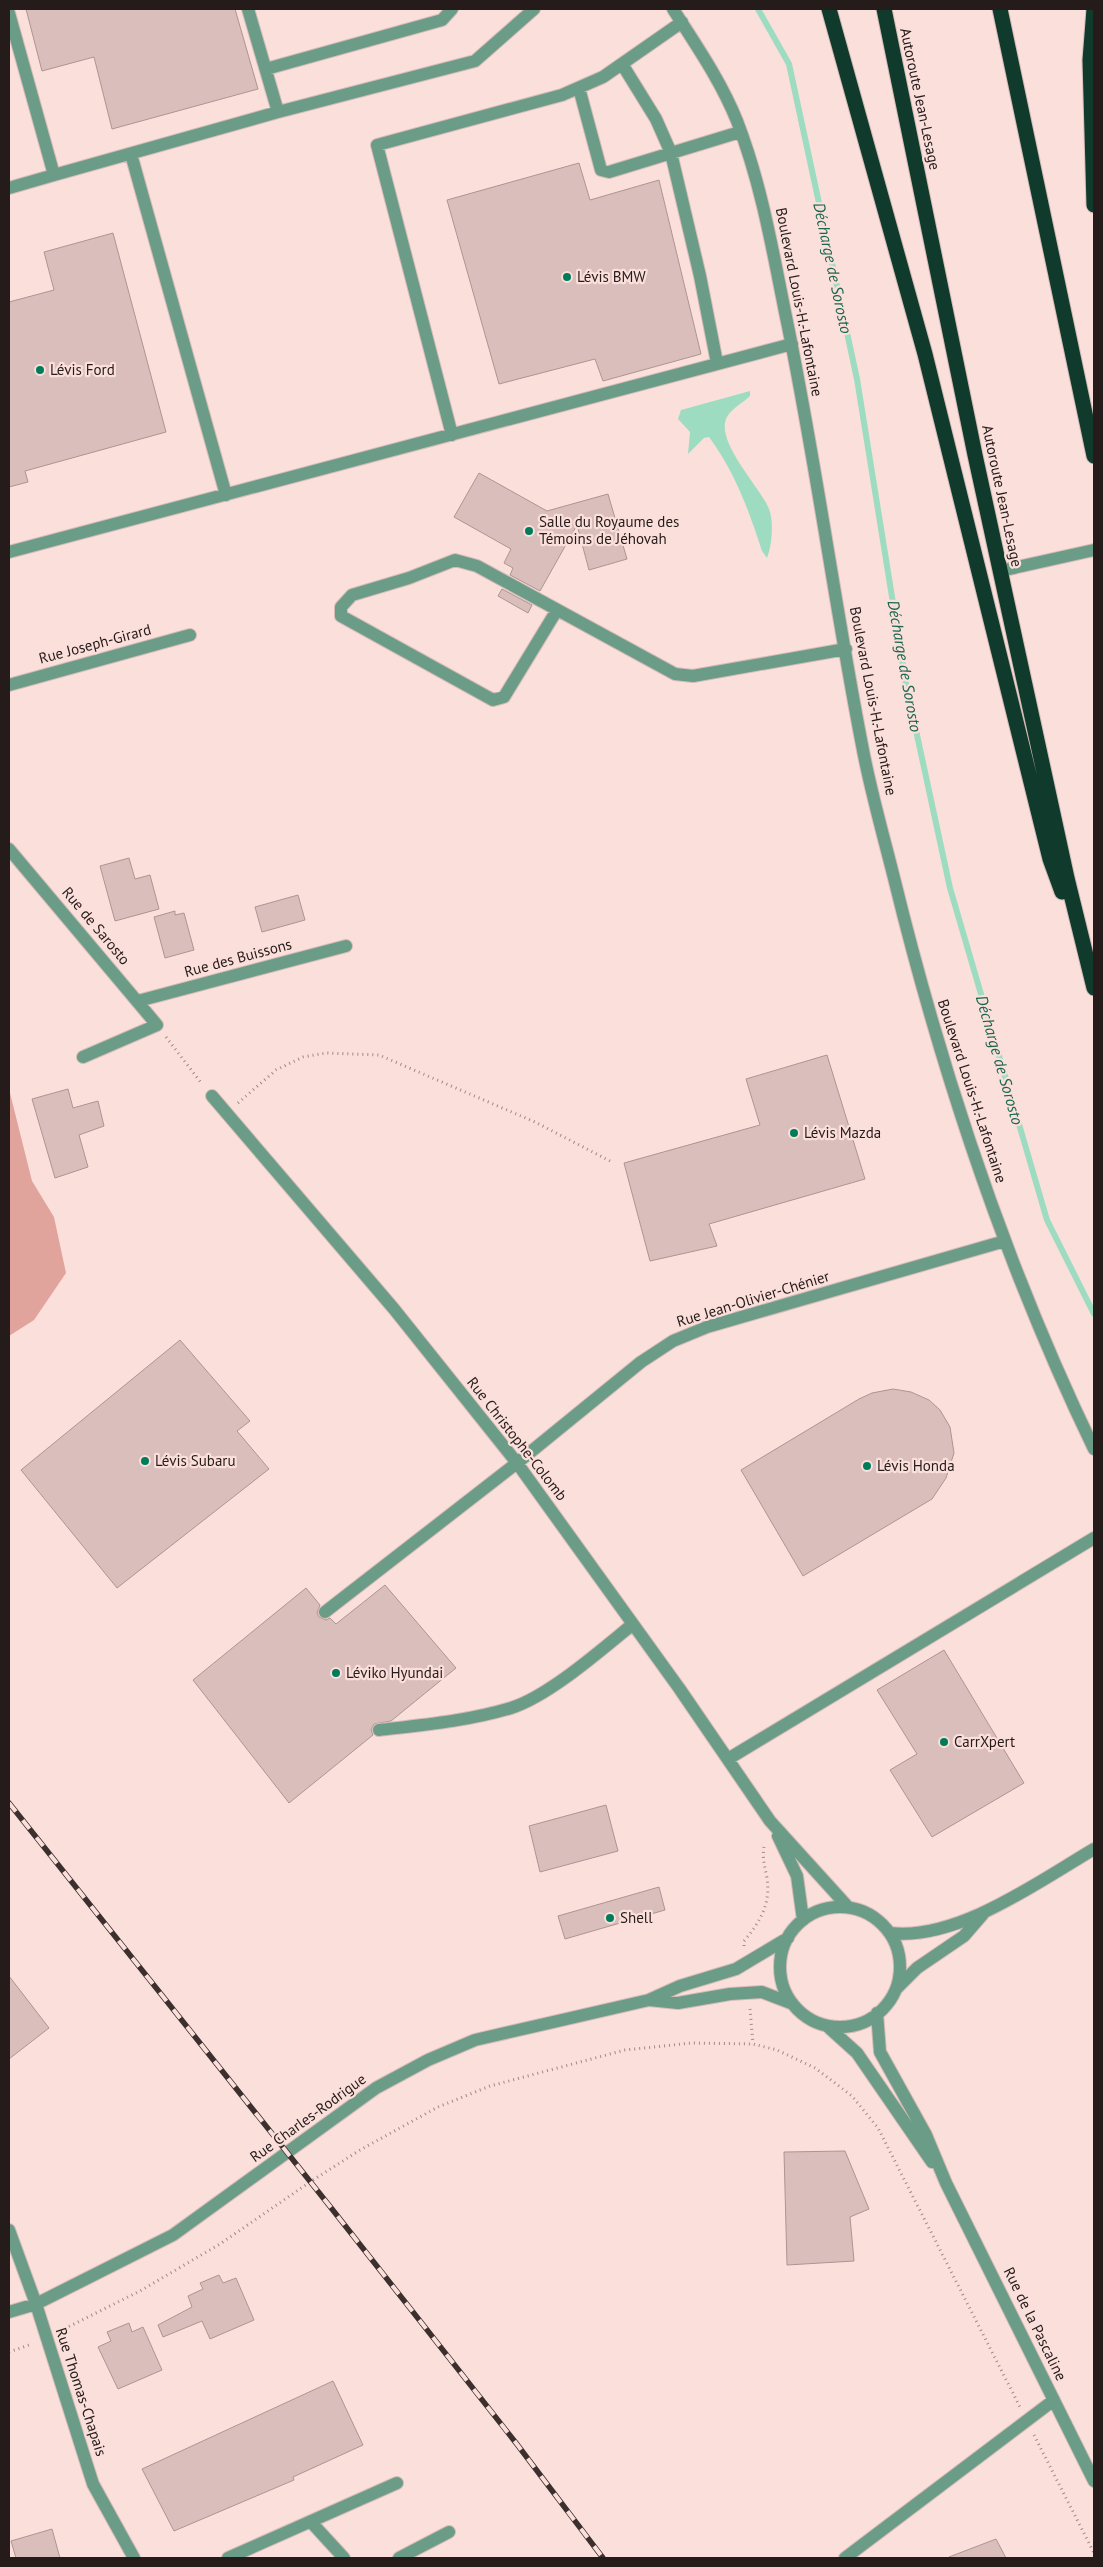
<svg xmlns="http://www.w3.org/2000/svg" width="1103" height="2567" viewBox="0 0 1103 2567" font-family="'PT Sans',sans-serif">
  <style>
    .green { fill: #e1a49c }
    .water { fill: #9edcc2 }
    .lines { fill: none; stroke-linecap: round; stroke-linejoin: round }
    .stream { stroke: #9edcc2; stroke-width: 6 }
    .building { fill: #d9bebb; stroke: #ae9591 }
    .minor-casing { stroke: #d4bcb8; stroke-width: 14 }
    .highway-casing { stroke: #d4bcb8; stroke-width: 17 }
    .path { stroke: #9f8a88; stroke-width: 3; stroke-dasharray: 1 4; stroke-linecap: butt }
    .minor { stroke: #6b9c87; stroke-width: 12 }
    .highway { stroke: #103a2c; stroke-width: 15 }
    .rail-casing { stroke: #3c302f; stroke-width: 5.5 }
    .rail { stroke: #fbdfdb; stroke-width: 4; stroke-dasharray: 11; stroke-linecap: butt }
    .poi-dot { fill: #007c5b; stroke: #fbdfdb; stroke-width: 2 }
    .labels { text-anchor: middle; stroke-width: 4.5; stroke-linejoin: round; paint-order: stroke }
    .street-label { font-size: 15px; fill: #251b1a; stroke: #fbdfdb }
    .poi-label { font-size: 15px; fill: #251b1a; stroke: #fbdfdb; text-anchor: start }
    .water-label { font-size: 16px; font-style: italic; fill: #1b664e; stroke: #fbdfdb }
  </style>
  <rect width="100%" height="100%" fill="#fbdfdb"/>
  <path class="green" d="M9,1089L32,1181L54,1217L66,1273L34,1320L9,1336Z"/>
  <path class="water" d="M750,391V396C743,403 732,408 727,417C714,441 761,488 769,509C774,521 772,545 767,558L762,551C749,511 735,472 709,437L704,438L688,454L690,432L678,419L681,410Z"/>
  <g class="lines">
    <path class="stream" d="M758,9L789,64L857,379L906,684L950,888L1047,1220L1094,1314"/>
  </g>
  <path class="building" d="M26,9H235L258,89L112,129L94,57L42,71Z
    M579,163L590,200L659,180L701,354L603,381L595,359L499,384L447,200Z
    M113,233L166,432L25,471L28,482L9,487V302L54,290L44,252Z
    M479,473L547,511L608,494L627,559L589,570L577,525L540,591L510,575L513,568L504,563L511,549L454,517Z
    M502,589L532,605L528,613L498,596Z
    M129,858L135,879L150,875L159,909L115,921L100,866Z
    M298,895L305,920L262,932L255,907Z
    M175,911V915L184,913L194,950L165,958L154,917Z
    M827,1055L865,1179L709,1224L717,1246L650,1261L624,1163L760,1125L746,1079Z
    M68,1089L73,1108L98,1101L104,1126L79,1135L88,1167L55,1178L32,1099Z
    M180,1340L250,1421L237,1431L269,1469L117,1588L21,1470Z
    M893,1389L911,1392L929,1400L940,1410L950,1427L954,1453L946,1478L932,1499L803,1576L741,1470L859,1399L872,1393Z
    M385,1585L456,1668L391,1721L374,1724L371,1730L373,1735L289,1803L193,1680L306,1588L320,1605L317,1613L319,1617L326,1620L330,1618L336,1624Z
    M944,1650L1024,1783L932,1837L890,1770L917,1754L877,1690Z
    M606,1805L618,1851L540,1872L529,1826Z
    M659,1887L665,1910L565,1939L558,1916Z
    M9,1976L49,2028L9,2059Z
    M845,2151L869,2209L850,2217L854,2261L787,2265L784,2152Z
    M219,2275L223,2283L236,2278L254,2320L210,2339L202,2321L163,2337L158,2325L192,2307L188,2296L203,2289L200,2283Z
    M129,2323L132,2332L143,2327L162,2370L118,2389L98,2347L111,2341L107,2332Z
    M333,2381L363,2445L293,2477L294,2480L174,2531L142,2469Z
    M52,2529L60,2558H16L11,2541Z
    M996,2539L1006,2558H950L949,2557Z"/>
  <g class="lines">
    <defs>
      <path id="minor" d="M248,9L278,112
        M673,9C696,45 721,81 737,121C761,183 772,247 785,312C815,455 834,601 862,745C870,789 883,834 894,878C942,1074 1006,1267 1094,1449
        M9,13L54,175L278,112L475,61L534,9
        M622,64L656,119L671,153L700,276L717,363
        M266,69L442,20L452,9
        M579,88L601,170L609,172L740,132
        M131,154L226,495
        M9,188L54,175
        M452,435L377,145L562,95L603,77L682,22
        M9,552L792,344
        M1000,571L1094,550
        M557,610L504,697L493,700L341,616V607L352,595L409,578L455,560L477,566L675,674L693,676L846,649
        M9,685L190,635
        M9,849L157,1025L83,1057
        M138,1001L346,946
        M212,1096L394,1309L517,1463L679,1688L770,1821L848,1907
        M325,1612L517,1463L641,1362L673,1341L707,1327L1005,1241
        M379,1730C423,1725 468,1721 511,1708C549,1696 601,1650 633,1624
        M728,1759L1094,1538
        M778,1836L797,1876L803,1920
        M780 1967a60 60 0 1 1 120 0a60 60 0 1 1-120 0Z
        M890,1933C957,1941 1038,1882 1094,1849
        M896,1989L917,1968L964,1936L983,1914
        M649,2000L678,2003L730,1994L762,1992L793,2004
        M877,2013L880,2052L926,2135L946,2183L1094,2481
        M827,2026L857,2053L932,2162
        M9,2230L36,2304L93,2484L134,2558
        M9,2312L36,2304L173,2235L376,2088L428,2060L475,2040L649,2000L680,1986L736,1969L788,1938
        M311,2522L344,2558
        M228,2558L397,2483
        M399,2558L449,2532
        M845,2558L1054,2400"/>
      <path id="highway" d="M829,9L925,354L1050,859L1062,892
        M884,9L975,455L1067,878L1094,988
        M1000,9L1094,456
        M1094,9L1090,60L1094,205"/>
    </defs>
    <use href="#minor" class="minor-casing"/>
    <use href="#highway" class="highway-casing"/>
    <path class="path" d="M166,1037L202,1084
      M238,1103L276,1070L303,1057L326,1053L379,1055L535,1122L610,1161
      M744,1946V1941C760,1922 771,1904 767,1878C765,1867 762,1859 764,1847
      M750,2009L753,2044
      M60,2331L140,2291L220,2244L310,2182L360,2150L438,2107L490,2086L625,2050L692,2043L753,2044L777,2050L815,2068L852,2096L878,2128L1020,2407
      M9,2352L32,2344
      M1034,2435L1094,2553"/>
    <use href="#minor" class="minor"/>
    <use href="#highway" class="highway"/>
    <defs>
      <path id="rail" d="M9,1803L332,2209L516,2443L603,2558"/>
    </defs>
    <use href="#rail" class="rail-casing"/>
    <use href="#rail" class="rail"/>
  </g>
  <g class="poi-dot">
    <circle cx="567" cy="277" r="5"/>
    <circle cx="40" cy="370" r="5"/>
    <circle cx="529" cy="531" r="5"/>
    <circle cx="794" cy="1133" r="5"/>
    <circle cx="145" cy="1461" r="5"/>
    <circle cx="867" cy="1466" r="5"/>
    <circle cx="336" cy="1673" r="5"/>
    <circle cx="944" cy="1742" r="5"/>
    <circle cx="610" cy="1918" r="5"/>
  </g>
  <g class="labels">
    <g class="street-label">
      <text transform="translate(920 99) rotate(78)" y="5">Autoroute Jean-Lesage</text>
      <text transform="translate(799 302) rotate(79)" y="5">Boulevard Louis-H.-Lafontaine</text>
      <text transform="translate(1002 496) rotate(78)" y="5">Autoroute Jean-Lesage</text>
      <text transform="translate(95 644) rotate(-15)" y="5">Rue Joseph-Girard</text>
      <text transform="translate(873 701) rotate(79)" y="5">Boulevard Louis-H.-Lafontaine</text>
      <text transform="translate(96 926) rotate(50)" y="5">Rue de Sarosto</text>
      <text transform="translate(238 958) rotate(-15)" y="5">Rue des Buissons</text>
      <text transform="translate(972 1091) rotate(72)" y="5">Boulevard Louis-H.-Lafontaine</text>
      <text transform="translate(753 1299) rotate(-17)" y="5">Rue Jean-Olivier-Chénier</text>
      <text transform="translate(517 1439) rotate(52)" y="5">Rue Christophe-Colomb</text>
      <text transform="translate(308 2118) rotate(-36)" y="5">Rue Charles-Rodrigue</text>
      <text transform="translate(1035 2324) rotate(64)" y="5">Rue de la Pascaline</text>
      <text transform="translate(81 2392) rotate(72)" y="5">Rue Thomas-Chapais</text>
    </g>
    <g class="poi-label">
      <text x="577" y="282">Lévis BMW</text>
      <text x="50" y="375">Lévis Ford</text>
      <text x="539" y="527">Salle du Royaume des<tspan x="539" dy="17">Témoins de Jéhovah</tspan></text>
      <text x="804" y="1138">Lévis Mazda</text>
      <text x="155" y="1466">Lévis Subaru</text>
      <text x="877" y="1471">Lévis Honda</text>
      <text x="346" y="1678">Léviko Hyundai</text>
      <text x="954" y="1747">CarrXpert</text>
      <text x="620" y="1923">Shell</text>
    </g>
    <g class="water-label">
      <text transform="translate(833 268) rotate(78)" y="6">Décharge de Sorosto</text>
      <text transform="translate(905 666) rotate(80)" y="6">Décharge de Sorosto</text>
      <text transform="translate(1000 1060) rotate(74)" y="6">Décharge de Sorosto</text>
    </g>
  </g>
  <rect width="1103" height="2567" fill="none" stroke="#251b1a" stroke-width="20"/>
</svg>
